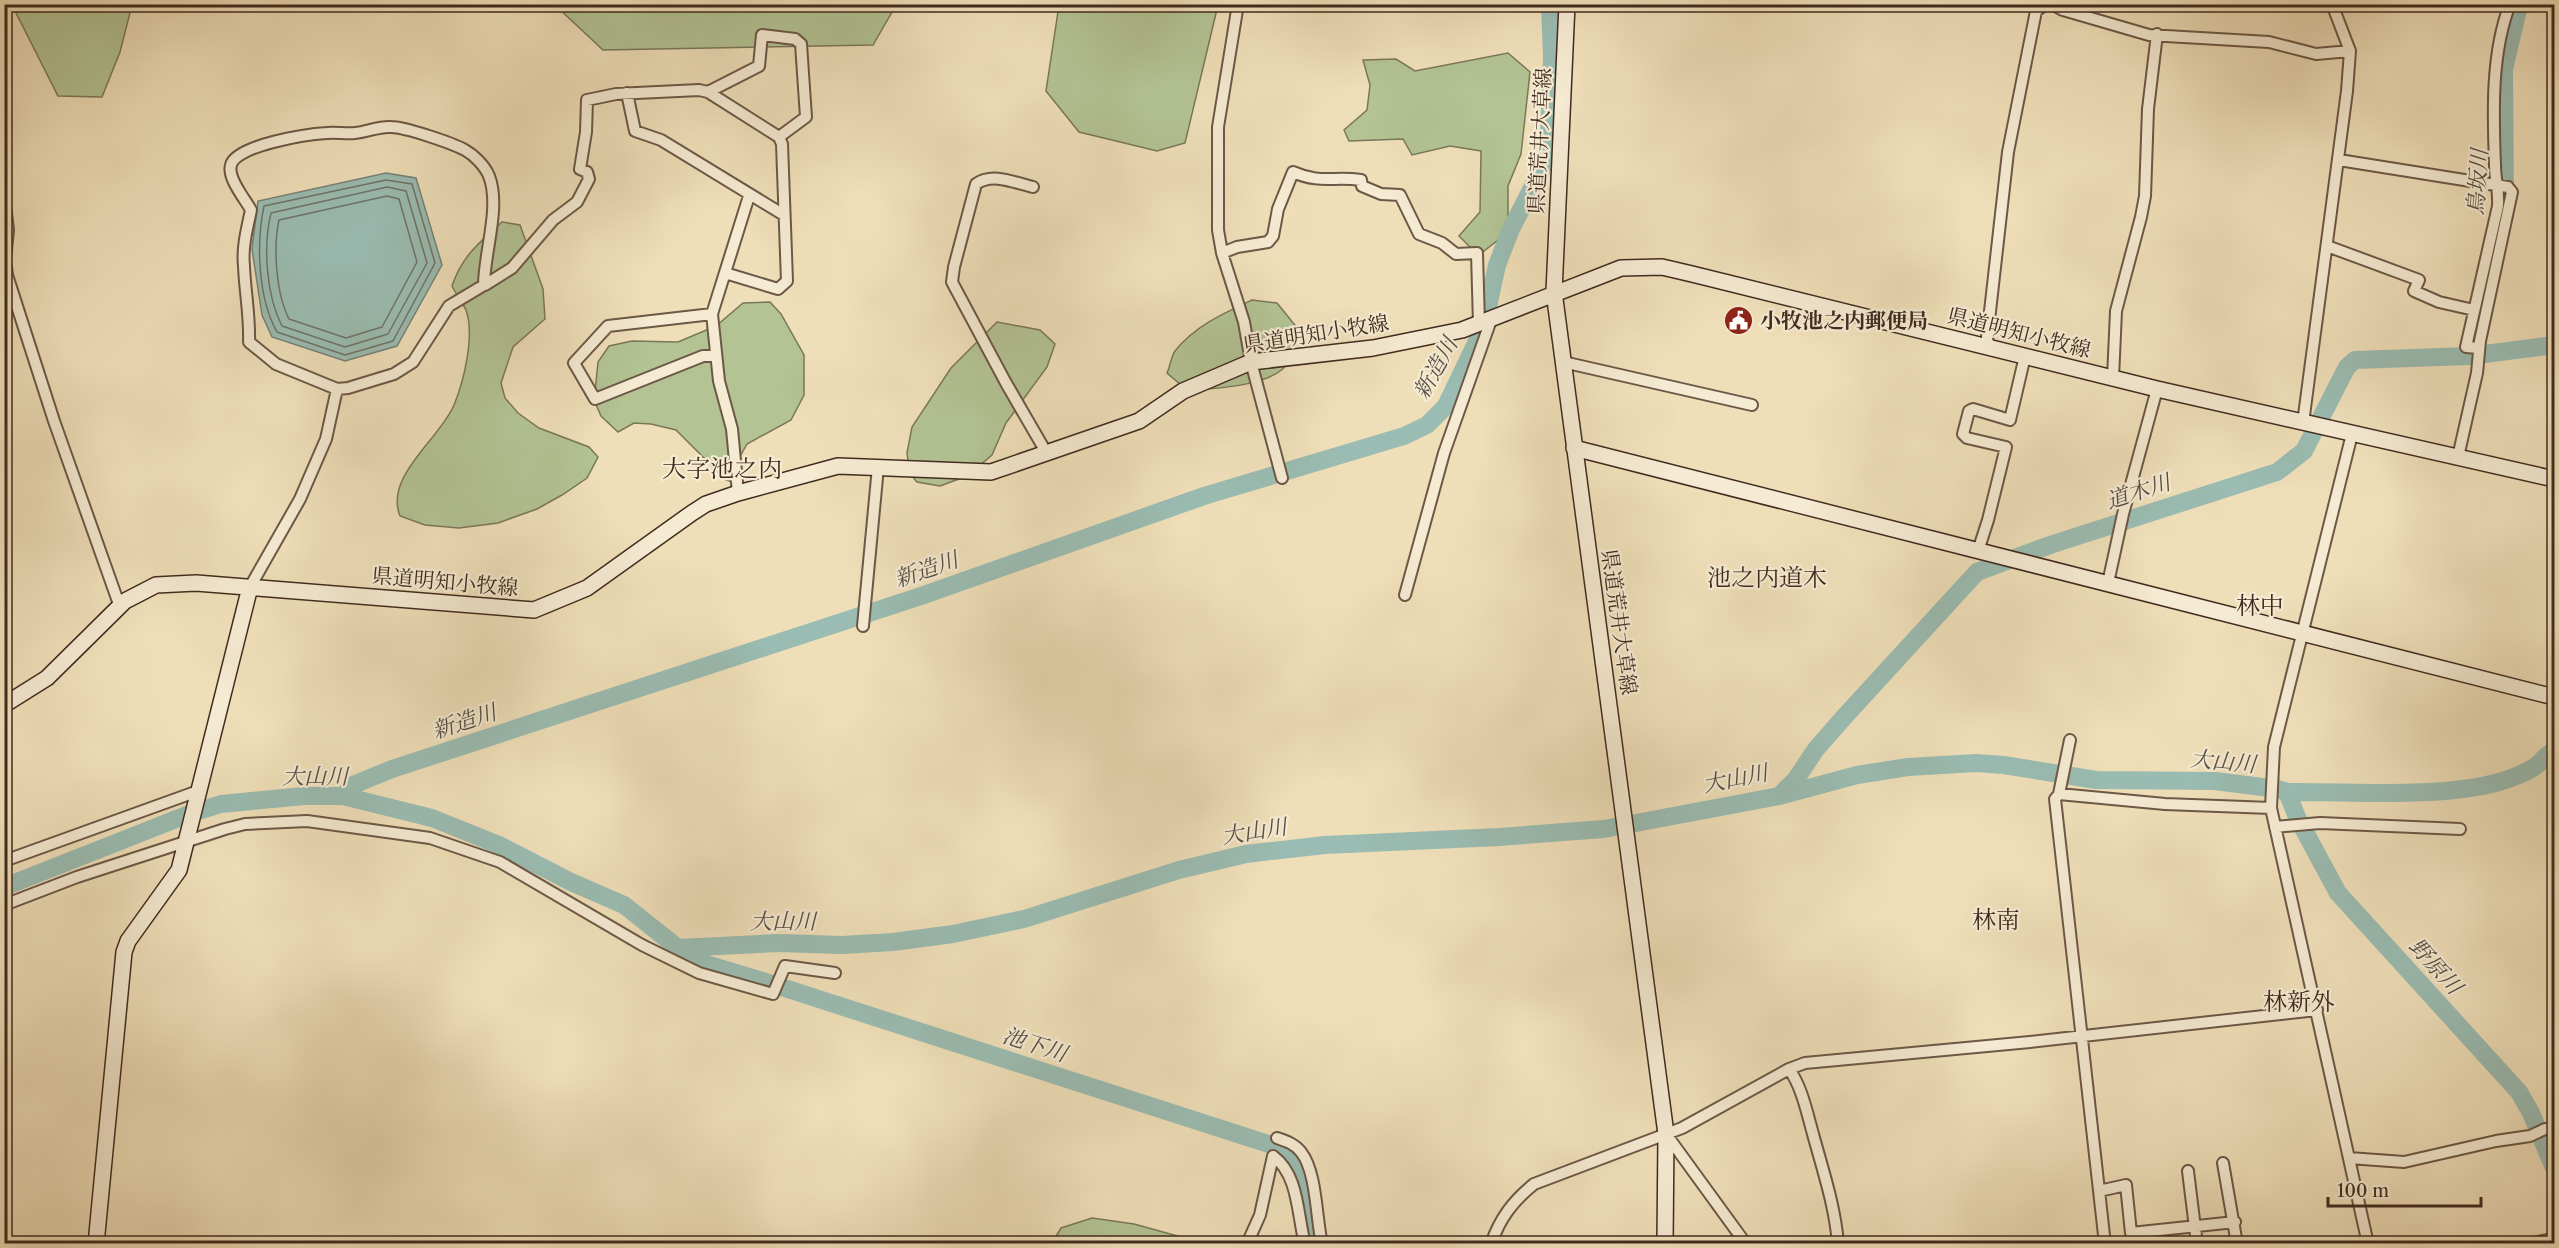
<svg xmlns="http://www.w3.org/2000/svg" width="2559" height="1248" viewBox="0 0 2559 1248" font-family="'Libre Caslon Text','Noto Serif JP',serif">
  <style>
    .green { fill: #b3c394; stroke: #7a775a; stroke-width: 1.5 }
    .water { fill: #9abcb2; stroke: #768277; stroke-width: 1.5 }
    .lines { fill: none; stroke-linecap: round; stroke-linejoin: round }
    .shore { stroke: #6e7468; stroke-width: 1.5 }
    .river { stroke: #9abcb2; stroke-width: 18 }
    .street-casing { stroke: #6c5846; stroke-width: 14 }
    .secondary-casing { stroke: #412b1f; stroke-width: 18 }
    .street { stroke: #f5ead2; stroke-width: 10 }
    .secondary { stroke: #f5ead2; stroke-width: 15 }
    .labels { text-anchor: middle; stroke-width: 4.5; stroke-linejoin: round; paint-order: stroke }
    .street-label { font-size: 21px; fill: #412b1f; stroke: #f5ead2 }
    .poi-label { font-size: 21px; font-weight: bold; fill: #412b1f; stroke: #f5ead2; text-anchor: start }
    .water-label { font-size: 22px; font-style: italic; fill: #574f44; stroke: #f5ead2 }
    .quarter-label { font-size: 24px; fill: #412b1f; stroke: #f5ead2 }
  </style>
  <rect width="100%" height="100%" fill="#efdfb9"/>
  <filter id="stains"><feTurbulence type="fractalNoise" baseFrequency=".00333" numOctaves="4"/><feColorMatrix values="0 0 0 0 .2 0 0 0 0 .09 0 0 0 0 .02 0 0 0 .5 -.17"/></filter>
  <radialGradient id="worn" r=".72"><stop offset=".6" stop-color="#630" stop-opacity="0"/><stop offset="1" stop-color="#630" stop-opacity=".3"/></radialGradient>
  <path class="green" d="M12,5H132L120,52L102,97L58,96Z
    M555,5H896L873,45L603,50Z
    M1059,5H1218L1185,143L1157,151L1079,132L1046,91Z
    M1508,53L1530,72L1521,154L1508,186V221L1498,240L1484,251L1472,249L1459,236L1480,212L1481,151L1450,146L1412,155L1403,139L1349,141L1344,130L1367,110L1370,85L1363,60L1396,59L1415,71Z
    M502,222L520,225L543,289L545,319L513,347L501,383L505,398L518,413L539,428L589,447L598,457L587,478L562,495L537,509L498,523L459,528L425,525L400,516C384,476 440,439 454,405C464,381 475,335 466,310C462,302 456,294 452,286C462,256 479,243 502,222Z
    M1252,300L1277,303L1298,329C1295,339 1294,351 1289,361C1276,387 1213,388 1188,391L1167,373C1170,367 1171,357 1175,351C1195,326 1224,313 1252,300Z
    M770,302L781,314L804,355V395L791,420L747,444L737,462L733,482L726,480L676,430L651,424L634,423L618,432L601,416L591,393L595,392L598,362L609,346L632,341L678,342L716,326L743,303Z
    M997,322L1040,330L1055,344L1047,367L1006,423L992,455L967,476L940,486L917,482L910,474L907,453L912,427L951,368Z
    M1092,1218L1134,1224L1203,1243H1052L1061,1228Z"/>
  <path class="water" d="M386,173L416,178L442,265L397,346L345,361L272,337L262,315L252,249L258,201Z"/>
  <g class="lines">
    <path class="shore" d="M386,180L412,184L435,263L393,341L345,355L277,332C258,298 256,244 264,206Z
      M387,187L406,191L427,263L388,334L345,347L282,326C266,295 263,246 271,213Z
      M387,196L399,199L417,262L382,327L346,338L289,319C276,294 273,247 279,220Z"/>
    <path class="river" d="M2497,228L2505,199L2504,69L2518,10
      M1487,311L1497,265L1511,229L1548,157L1552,57L1550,4
      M2287,792L2297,817L2338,893L2519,1092L2531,1113L2554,1168
      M1780,795L1796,779L1816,749L1845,716L1977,572L2050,545L2277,472L2304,451L2347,367L2355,360L2469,356L2554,345
      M343,796L353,785L392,769L921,596L1204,496L1404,436L1427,425L1446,406L1480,335
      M4,887L189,814L221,804L304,796H343L432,818L499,845L571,882L624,905L678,948L703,963L766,982L1284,1149C1309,1170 1300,1214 1312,1244
      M678,948L779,943L842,945L893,942L953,934L1024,919L1179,870L1246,854L1325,845L1499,837L1604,829L1779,796L1857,775L1908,767L1976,763L2004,765L2096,780L2215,781L2278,789L2287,792C2352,791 2437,799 2499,782C2510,779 2528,772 2537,765C2545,759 2542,757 2554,751"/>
    <defs>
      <path id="street" d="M1238,4L1218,127V230L1222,253L1244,322L1251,362L1282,478
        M2052,4L2063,10L2149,35L2269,42L2316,54L2350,51
        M708,92L759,66L762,35L795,39L801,44L806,117L779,137
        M627,93L635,131L661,140L784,215
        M2339,160L2508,187L2512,192L2480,341L2477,373L2458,457
        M1033,187C1015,183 993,172 976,184L954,267L952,282L1006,383L1046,452
        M4,196L8,230L5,260L7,275L54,421L120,607
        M2327,246L2419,280L2414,291L2439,302L2474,310
        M1222,253L1237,247L1268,242L1273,236L1278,209L1293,172C1320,184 1334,176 1361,180L1362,186L1381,194L1400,195L1419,234L1442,243L1456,254L1477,253L1479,324
        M484,285C484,253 501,207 489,176C485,166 474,155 465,150C452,143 405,127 391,127C379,126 367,132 355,133C346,134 336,132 327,133C308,134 236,145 231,165C227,178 245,199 251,210C247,229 242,247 244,266C245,292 250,316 249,342L276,364L337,389L348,388L394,374L413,362L449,306L484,285H485L512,268L553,220L577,202L589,179L587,172L580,169L586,132L587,100L616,94L699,90L708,92L779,137L782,144L787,281L778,289L725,273
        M712,314L608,326L574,363L595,399L703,356H716
        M1989,347L1987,338L2008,152L2036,11L2046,4
        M2479,348L2466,347L2498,206C2499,189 2495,180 2495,165C2493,113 2491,53 2510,4
        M1563,362L1752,405
        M2113,378L2116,311L2141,217L2145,196L2148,109L2157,34
        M2303,423L2347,91L2350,51L2332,4
        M2352,434L2274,747L2271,808L2368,1244
        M738,493L732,429L719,381L712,314L749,196
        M1978,551L1988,520L2006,447L1967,438L1963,434L1969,411L1973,409L2010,420L2025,356
        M2108,583L2123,514L2157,389
        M250,587L300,499L326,439L337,389
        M1405,595L1444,453L1491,320
        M863,626L878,467
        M2070,740L2059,794L2055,799L2105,1244
        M2059,794L2165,804L2271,808
        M2275,827L2320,823L2460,829
        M4,861L198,791
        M4,905L77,877L225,829L245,824L307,821L430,838L500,862L642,945L699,973L773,994L785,966L835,973
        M1789,1069C1802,1087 1807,1113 1813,1134C1823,1171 1835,1206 1838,1244
        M1666,1134L1746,1244
        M1277,1138C1286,1141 1295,1144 1301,1152C1317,1172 1316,1219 1322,1244
        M2349,1158L2404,1162L2496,1141L2530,1136L2545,1129
        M2223,1163L2237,1244
        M2188,1171L2197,1244
        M2099,1191L2126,1185L2131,1233L2235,1222
        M1247,1244L1260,1215L1273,1156C1299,1175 1297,1214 1305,1244
        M1491,1244C1500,1218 1513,1201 1534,1184L1682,1128L1789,1069L1805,1063L2030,1042L2317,1010
        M2528,1244L2547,1240L2552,1244"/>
      <path id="secondary" d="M1567,4L1554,292L1666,1134L1665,1244
        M1574,448L2554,697
        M4,705L47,678L125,601L156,585L196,583L534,610L587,588L692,513L706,504L738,493L838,466L991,472L1139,421L1183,391L1251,362L1373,348L1462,330L1621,268L1662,267L1692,274L2157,389L2554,479
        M96,1244L124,952L128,941L179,870L250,587"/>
    </defs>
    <use href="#street" class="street-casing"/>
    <use href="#secondary" class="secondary-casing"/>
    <use href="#street" class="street"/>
    <use href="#secondary" class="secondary"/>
  </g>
  <defs>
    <symbol id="civic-disc" viewBox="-11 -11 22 22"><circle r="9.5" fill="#8f2418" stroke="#f5ead2"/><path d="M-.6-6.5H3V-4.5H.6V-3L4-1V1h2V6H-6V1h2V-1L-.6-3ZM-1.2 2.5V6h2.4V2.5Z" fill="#fff"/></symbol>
  </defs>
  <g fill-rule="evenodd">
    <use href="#civic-disc" x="1722" y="304" width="33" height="33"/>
  </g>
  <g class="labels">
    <g class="street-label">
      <text transform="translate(1540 141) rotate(-87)" y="7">県道荒井大草線</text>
      <text transform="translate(2019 333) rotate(14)" y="7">県道明知小牧線</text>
      <text transform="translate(1316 334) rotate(-9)" y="7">県道明知小牧線</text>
      <text transform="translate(445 582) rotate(5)" y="7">県道明知小牧線</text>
      <text transform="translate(1619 622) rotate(82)" y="7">県道荒井大草線</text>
    </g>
    <g class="poi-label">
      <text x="1760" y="328">小牧池之内郵便局</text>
    </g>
    <g class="water-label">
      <text transform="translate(2477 182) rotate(-86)" y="8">鳥坂川</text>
      <text transform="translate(1435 368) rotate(-61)" y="8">新造川</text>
      <text transform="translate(2138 491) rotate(-18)" y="8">道木川</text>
      <text transform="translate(926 569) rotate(-19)" y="8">新造川</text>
      <text transform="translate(464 721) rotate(-18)" y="8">新造川</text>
      <text transform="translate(2223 761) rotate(5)" y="8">大山川</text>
      <text x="315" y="784">大山川</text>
      <text transform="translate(1735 778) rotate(-11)" y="8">大山川</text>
      <text transform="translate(1254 831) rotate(-9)" y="8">大山川</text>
      <text x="783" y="929">大山川</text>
      <text transform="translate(2436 966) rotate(48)" y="8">野原川</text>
      <text transform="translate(1035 1044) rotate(18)" y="8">池下川</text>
    </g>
    <g class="quarter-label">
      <text x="722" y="477">大字池之内</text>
      <text x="1767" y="586">池之内道木</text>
      <text x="2260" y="614">林中</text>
      <text x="1996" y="928">林南</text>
      <text x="2299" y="1010">林新外</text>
    </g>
  </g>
  <rect width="2559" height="1248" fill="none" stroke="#efdfb9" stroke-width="24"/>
  <rect x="6" y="6" width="2547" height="1236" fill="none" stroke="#412b1f" stroke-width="3"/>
  <rect x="12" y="12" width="2535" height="1224" fill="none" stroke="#412b1f" stroke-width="1.5"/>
  <path d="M2328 1197v9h153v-9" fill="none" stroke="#412b1f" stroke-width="3"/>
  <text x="2337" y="1197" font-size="18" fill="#412b1f" stroke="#f5ead2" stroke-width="4.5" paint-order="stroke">100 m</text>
  <rect width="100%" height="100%" filter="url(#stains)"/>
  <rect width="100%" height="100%" fill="url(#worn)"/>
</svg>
